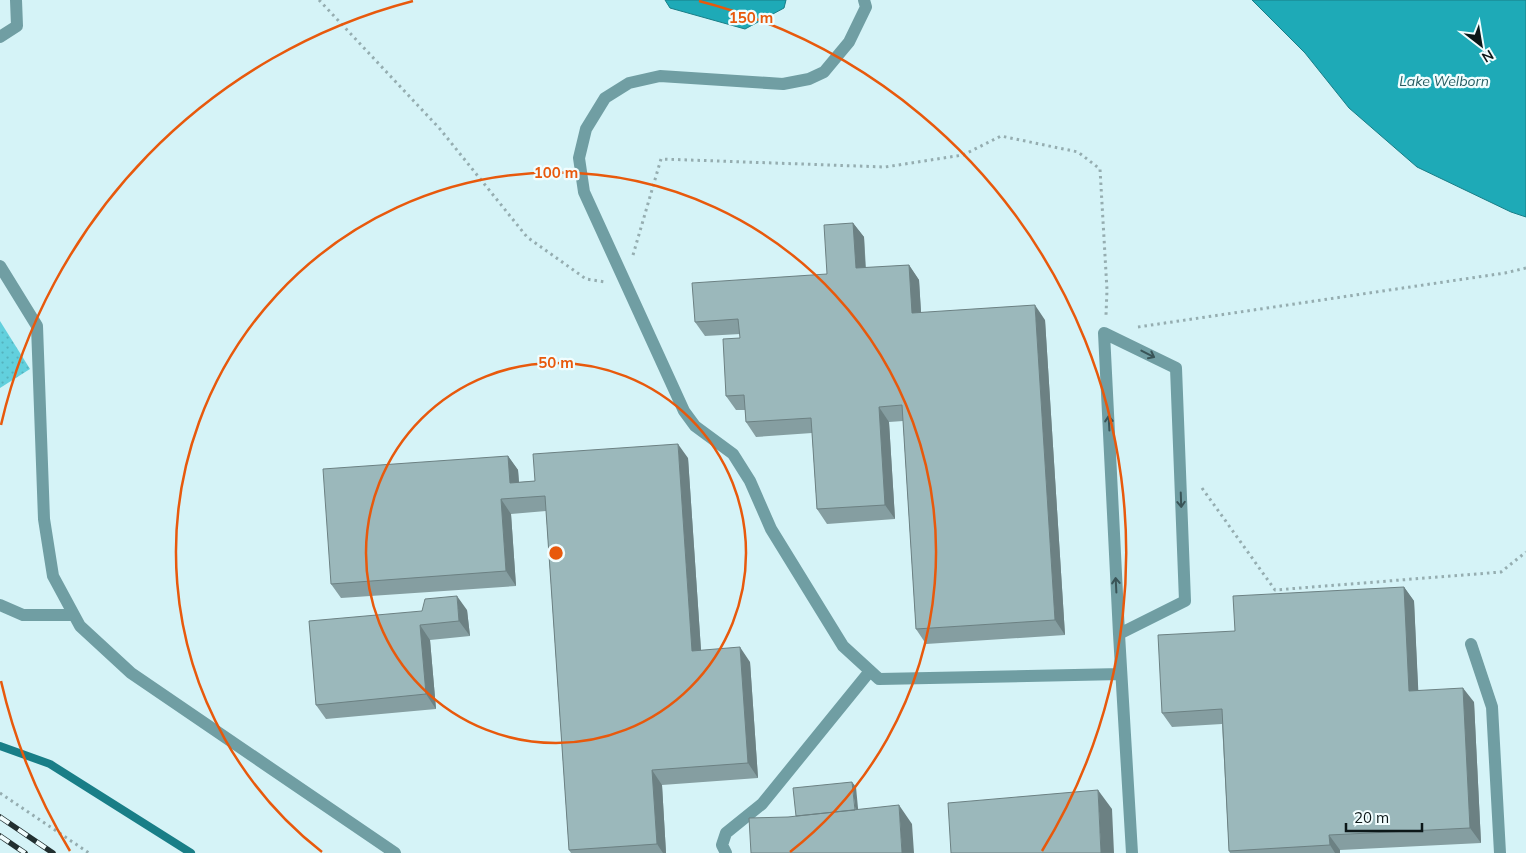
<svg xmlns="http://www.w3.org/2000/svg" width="1526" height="853" viewBox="0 0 1526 853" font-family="Mulish,sans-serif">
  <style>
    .grass { fill: url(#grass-dots) }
    .water { fill: #1eaab7; stroke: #197e87 }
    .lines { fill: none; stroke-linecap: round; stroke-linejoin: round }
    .stream { stroke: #197e87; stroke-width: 8 }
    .path { stroke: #95adb0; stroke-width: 3; stroke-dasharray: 2.5 4; stroke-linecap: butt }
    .minor { stroke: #709ea3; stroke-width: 12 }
    .rail-casing { stroke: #222f30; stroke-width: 5.5 }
    .rail { stroke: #f1fdfe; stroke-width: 4; stroke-dasharray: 11; stroke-linecap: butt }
    .wall { fill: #859ea1 }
    .shaded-wall { fill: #6c8183 }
    .building { fill: #9bb8bb; stroke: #6c8183 }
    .oneway { stroke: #395457 }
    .ring { fill: none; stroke: #e8590c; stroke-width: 2.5 }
    .labels { text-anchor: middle; stroke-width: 4.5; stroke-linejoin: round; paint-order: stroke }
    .water-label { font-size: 14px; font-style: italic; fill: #295e63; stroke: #f1fdfe }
    .centre { fill: #e8590c; stroke: #f1fdfe; stroke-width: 2.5 }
    .ring-label { font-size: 15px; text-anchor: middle; font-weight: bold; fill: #e8590c; stroke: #f1fdfe; stroke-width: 4.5; stroke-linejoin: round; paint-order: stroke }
  </style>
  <defs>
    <pattern id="grass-dots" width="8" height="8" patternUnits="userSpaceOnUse" patternTransform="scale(1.25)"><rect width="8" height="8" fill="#62d0dd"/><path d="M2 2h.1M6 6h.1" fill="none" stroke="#54b2bd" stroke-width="1.8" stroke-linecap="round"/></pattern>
  </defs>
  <rect width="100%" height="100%" fill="#d5f3f7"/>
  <path class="grass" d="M0,321L30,369L0,388Z"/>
  <path class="water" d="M665,0H786L784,8L745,29L670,8Z
    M1252,0H1526V217L1511,212L1417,167L1349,108L1305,53Z"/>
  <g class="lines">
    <path class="stream" d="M0,746L50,764L191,853"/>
    <path class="path" d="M319,0L440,129L527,237L586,279L605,282
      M633,255L661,159L885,167L963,155L1001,136L1078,152L1100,169L1107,290L1106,315
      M1138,327L1505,273L1526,268
      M1202,488L1275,590L1501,572L1526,552
      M0,793L89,853"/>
    <path class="minor" d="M864,0L866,7L849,42L824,72L809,79L783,84L660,76L629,83L605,98L586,129L579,158L584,192L684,411L695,426L733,454L750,481L771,529L843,646L879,679L1121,674
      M0,37L17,26L16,0
      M0,266L37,326L44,519L53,576L80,626L131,673L395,853
      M0,605L23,615H74
      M1119,634L1185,601L1176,368L1104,333L1119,634L1132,853
      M1471,644L1492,707L1500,853
      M726,853L722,845L726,833L762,804L870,671"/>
    <defs>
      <path id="rail" d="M0,817L53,853
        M0,836L25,853"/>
    </defs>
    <use href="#rail" class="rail-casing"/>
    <use href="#rail" class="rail"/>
  </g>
  <path class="wall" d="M853,223L864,237L866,268L909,265L919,280L921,313L1045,320L1065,635L926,644L916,629L903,421L889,422L895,519L827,524L817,509L812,433L756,437L746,422L745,410H736L726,396L740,338V334L705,336L695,322L827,274Z
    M508,456L518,470L519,482L535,481L688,458L701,650L750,662L758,778L662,785L666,853H571L569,850L546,511L511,514L516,586L341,598L331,584Z
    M1404,587L1414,601L1418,690L1474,702L1481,843L1340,850V853H1230L1229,851L1222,724L1172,727L1162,713Z
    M467,610L470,636L430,640L436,709L326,719L316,705L422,611Z"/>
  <path class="shaded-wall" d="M853,223L864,237L866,283L856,268Z
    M909,265L919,280L922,328L912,313Z
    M1035,305L1045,320L1065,635L1055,620Z
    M879,407L889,422L895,519L885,505Z
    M678,444L688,458L702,665L692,651Z
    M508,456L518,470L520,497L510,483Z
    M501,499L511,514L516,586L506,571Z
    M1404,587L1414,601L1419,705L1409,691Z
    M457,596L467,610L470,636L459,621Z
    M420,625L430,640L436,709L426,694Z
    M740,647L750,662L758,778L748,763Z
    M1463,688L1474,702L1481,843L1470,828Z
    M652,770L662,785L666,853H663L657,844Z
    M852,782L856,787L860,829L857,823Z
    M1098,790L1112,809L1114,853H1101Z
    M899,805L912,824L914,853H902Z
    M1329,835L1340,850V853H1335L1330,845Z"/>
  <path class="building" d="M853,223L856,268L909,265L912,313L1035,305L1055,620L916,629L902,405L879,407L885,505L817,509L811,418L746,422L744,395L726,396L723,339L740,338L738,319L695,322L692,283L827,274L824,225Z
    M678,444L692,651L740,647L748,763L652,770L657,844L569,850L545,496L501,499L506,571L331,584L323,469L508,456L510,483L535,481L533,454Z
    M1404,587L1409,691L1463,688L1470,828L1329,835L1330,845L1229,851L1222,709L1162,713L1158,635L1235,631L1233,596Z
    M457,596L459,621L420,625L426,694L316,705L309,621L422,611L425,599Z
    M852,782L855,810L796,816L793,788Z
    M1098,790L1101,853H951L948,803Z
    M899,805L902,853H751L749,818L788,817Z"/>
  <defs><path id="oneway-shaft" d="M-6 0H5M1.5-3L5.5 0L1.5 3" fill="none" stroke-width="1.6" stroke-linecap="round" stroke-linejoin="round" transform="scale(1.25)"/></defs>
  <g class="oneway">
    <use href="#oneway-shaft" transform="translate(1148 354) rotate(27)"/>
    <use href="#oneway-shaft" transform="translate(1109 423) rotate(-93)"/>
    <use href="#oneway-shaft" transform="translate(1181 500) rotate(88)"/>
    <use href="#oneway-shaft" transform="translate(1116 585) rotate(-93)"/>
  </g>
  <g class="ring">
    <circle cx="556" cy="553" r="190"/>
    <path d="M322 852A380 380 0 1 1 790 852"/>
    <path d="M70 851A570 570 0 0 1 1 681M1 425A570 570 0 0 1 413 1M699 1A570 570 0 0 1 1042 851"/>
  </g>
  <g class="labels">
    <g class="water-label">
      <text x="1444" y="86">Lake Welborn</text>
    </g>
  </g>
  <circle cx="556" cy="553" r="8" class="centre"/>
  <g class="ring-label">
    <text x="751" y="23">150 m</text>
    <text x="556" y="178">100 m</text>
    <text x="556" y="368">50 m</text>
  </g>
  <g transform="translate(1481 45) rotate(149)" stroke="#f1fdfe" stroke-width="4" paint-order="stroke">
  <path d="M0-4L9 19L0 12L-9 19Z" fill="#0c1718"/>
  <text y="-8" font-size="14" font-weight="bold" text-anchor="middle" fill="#0c1718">N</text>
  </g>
  <path d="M1346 823v8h76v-8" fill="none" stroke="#0c1718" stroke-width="2.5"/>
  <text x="1354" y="823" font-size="15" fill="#0c1718" stroke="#f1fdfe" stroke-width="4" paint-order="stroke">20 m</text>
</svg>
